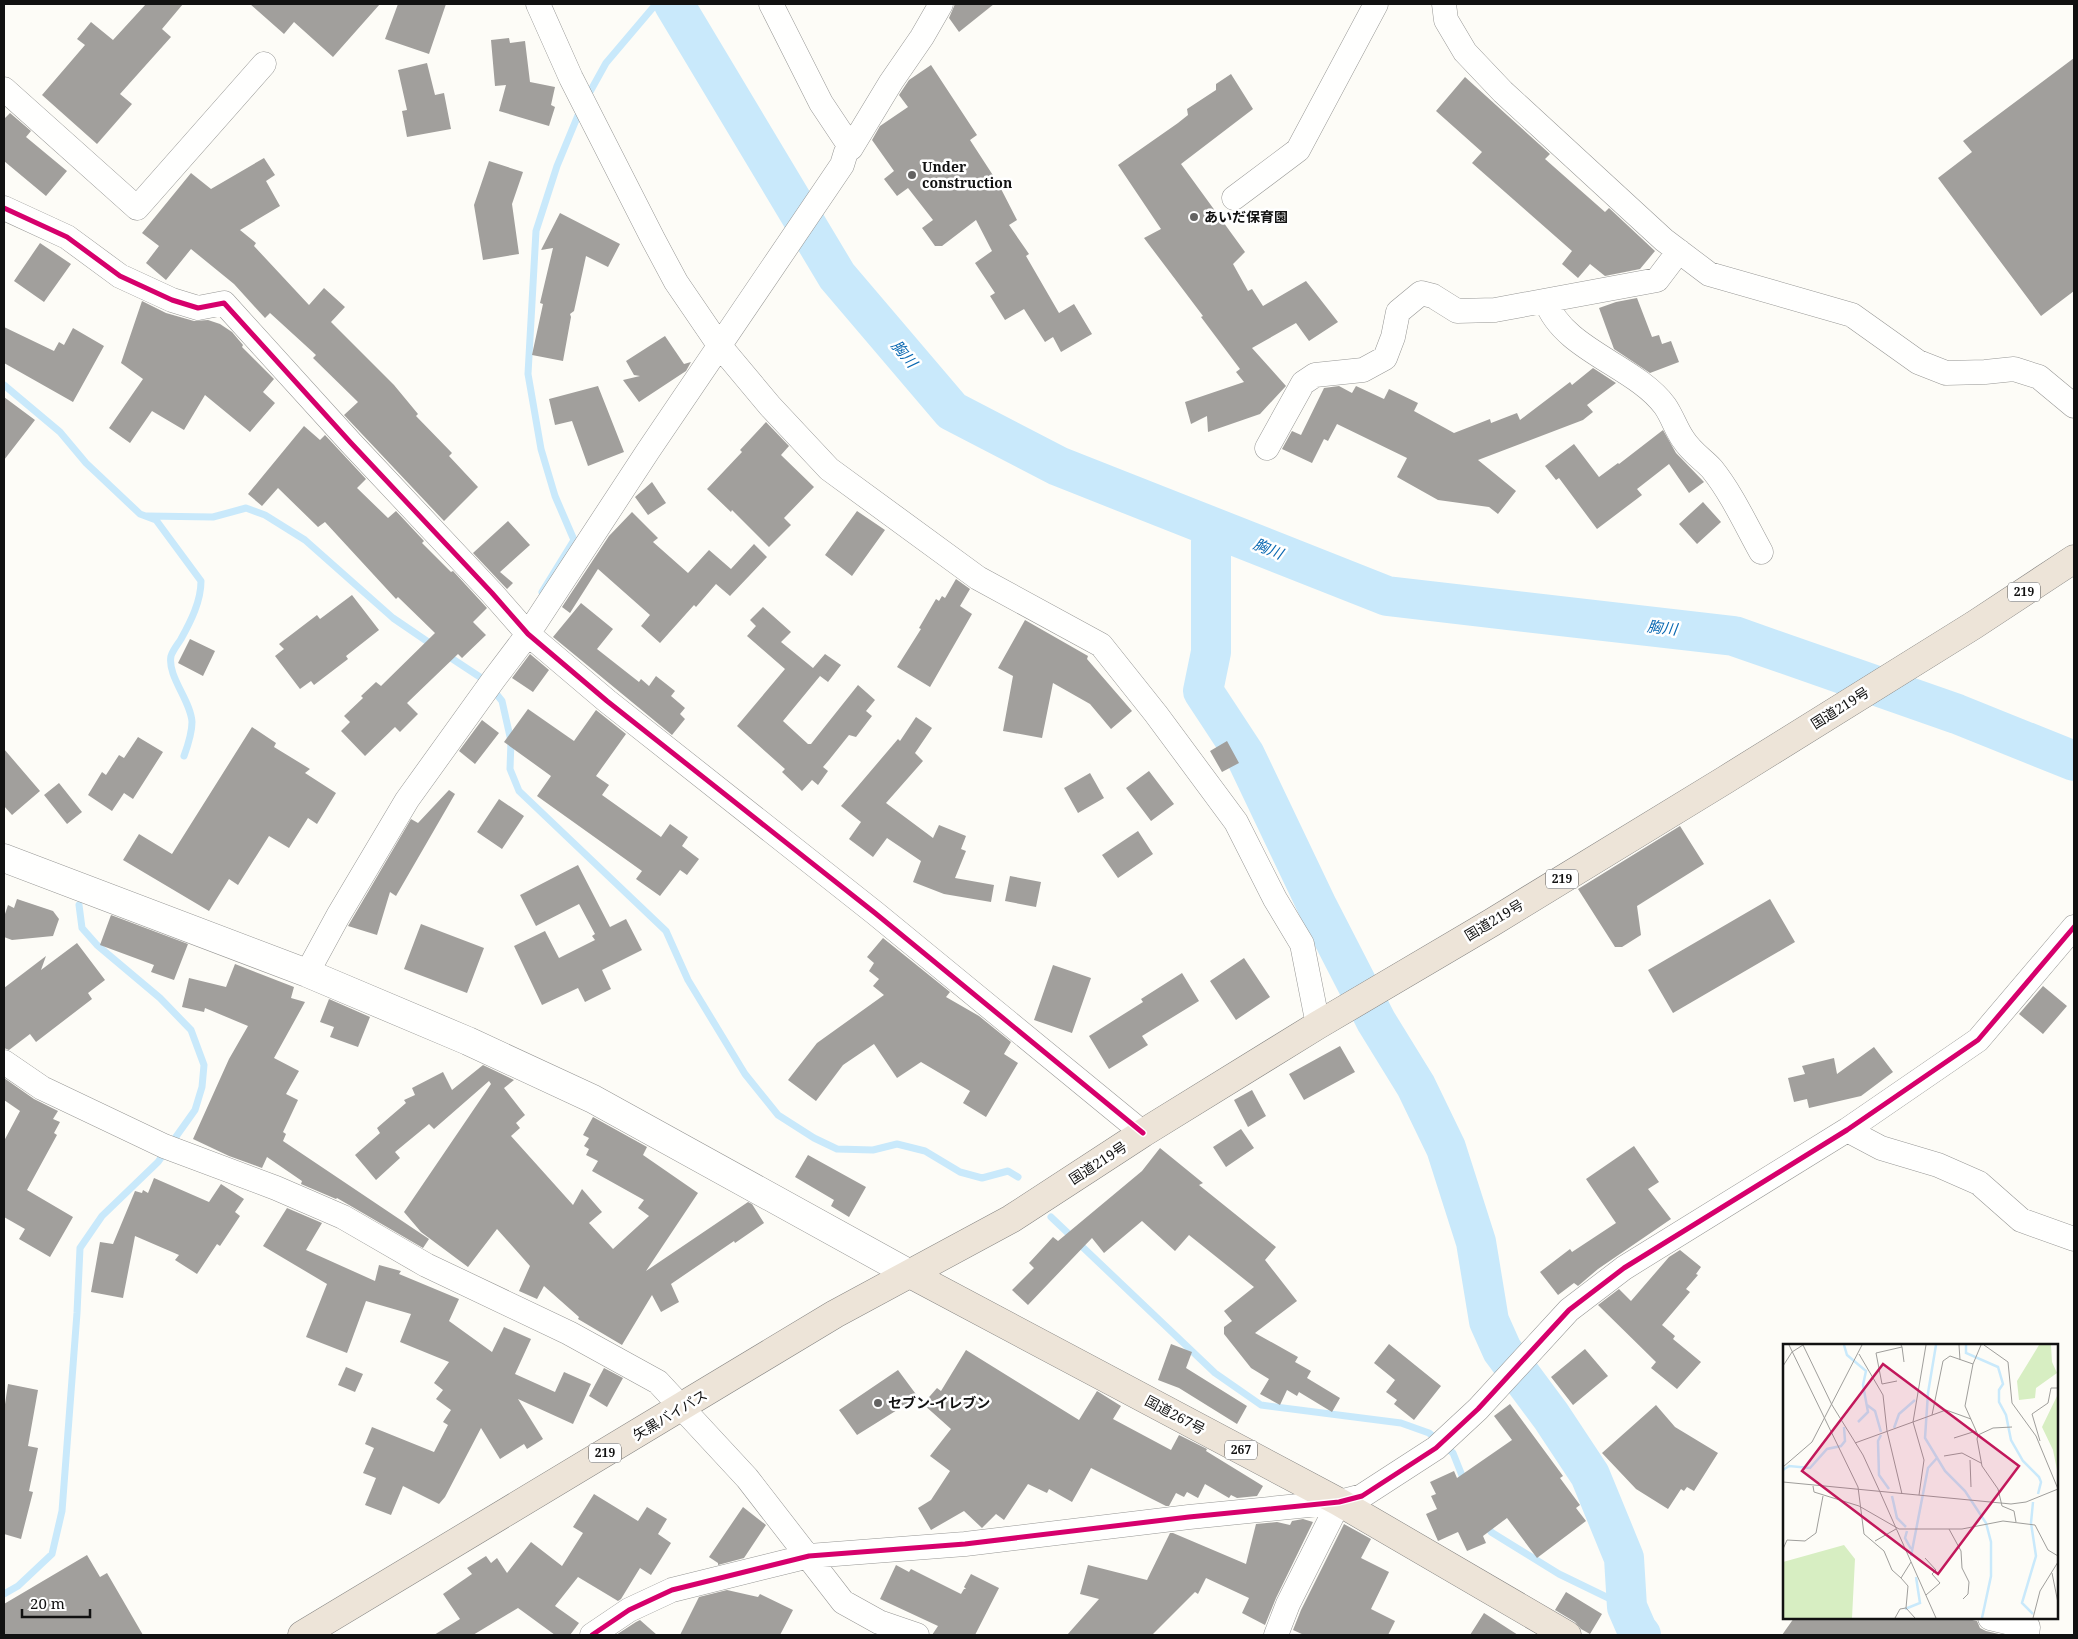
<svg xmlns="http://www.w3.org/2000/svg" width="2078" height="1639" viewBox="0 0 2078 1639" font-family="'Noto Serif','Noto Sans JP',serif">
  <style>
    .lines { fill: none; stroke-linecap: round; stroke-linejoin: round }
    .stream { stroke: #c9e9fb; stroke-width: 7 }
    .river { stroke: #c9e9fb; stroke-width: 40 }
    .building { fill: #a19f9c }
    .minor-casing { stroke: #979795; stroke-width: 25 }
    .tertiary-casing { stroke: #979795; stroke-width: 29 }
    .trunk-casing { stroke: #858482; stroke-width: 29 }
    .minor { stroke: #fffffe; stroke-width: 24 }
    .tertiary { stroke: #fffffe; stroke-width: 28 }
    .trunk { stroke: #ede4d8; stroke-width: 28 }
    .cycleway-casing { stroke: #fff; stroke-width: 8 }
    .cycleway { stroke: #d6006c; stroke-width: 5 }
    .poi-dot { fill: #646362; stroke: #fff; stroke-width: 2 }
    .labels { text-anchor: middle; stroke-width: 5; stroke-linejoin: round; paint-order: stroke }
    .shield { fill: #fff; stroke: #585858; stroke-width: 1 }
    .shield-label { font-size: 12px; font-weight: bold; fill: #111 }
    .poi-label { font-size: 14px; font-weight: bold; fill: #111; stroke: #fff; text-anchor: start }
    .street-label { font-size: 14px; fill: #111; stroke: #fff }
    .water-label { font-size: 15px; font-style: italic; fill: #0a69b2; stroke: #fff }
    .inset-river { fill: none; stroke: #c9e9fb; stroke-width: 2.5 }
    .inset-road { fill: none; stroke: #9f9e9b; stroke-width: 1 }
    .view { fill: #c2185b; fill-opacity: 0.15; stroke: #c2185b; stroke-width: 2.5 }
    .inset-edge { fill: none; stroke: #111; stroke-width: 2.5 }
  </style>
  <rect width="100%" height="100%" fill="#fdfcf7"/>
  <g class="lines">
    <path class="stream" d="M586,99L606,63L656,4
      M4,385L60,432L86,463L140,514L156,520L201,581C201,601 191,621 181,639C178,644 173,650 171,656C167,676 191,701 192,722C192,733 188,745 184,756
      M147,516L213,517L246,508L265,515L305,540L393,618L434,646
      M542,592L574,540L555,496L541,449L528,374L536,231L557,166L581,108
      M445,654L486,681L502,701L511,741L510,769L519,791L666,931L688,980L745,1074L778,1115L814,1138L837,1149L873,1150L897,1144L925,1151L960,1172L982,1178L1008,1171L1018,1177
      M1051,1217L1215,1373L1261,1405L1401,1423L1429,1433L1453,1453L1465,1483
      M1487,1524L1491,1532L1559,1574L1627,1607
      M4,1594L18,1586L52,1554L62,1511L77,1313L80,1248L102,1216L158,1162L195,1110L202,1087L204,1065L191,1030L160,998L97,945L82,928L79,905"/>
    <path class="river" d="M674,4L837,276L952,411L1058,466L1387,596L1734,636L1957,714L2074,761
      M1211,527V652L1203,691L1245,755L1318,908L1376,1021L1416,1086L1446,1148L1476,1242L1489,1321L1502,1350L1551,1416L1590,1475L1624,1558L1627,1607L1637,1630L1641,1635"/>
  </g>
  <path class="building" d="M146,4H183L162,29L171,37L120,94L132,104L97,144L42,95L85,45L77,39L91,22L113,40Z
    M250,4H380L333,57L294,22L284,34Z
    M398,4H446L429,54L385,39Z
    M955,4H994L959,32L949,18Z
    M509,38L510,43L525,41L530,82L555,87L551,105L555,107L549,126L499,111L506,85L495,86L491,40Z
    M2074,58V291L2041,316L1938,178L1972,152L1963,141Z
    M427,63L435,95L444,93L451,129L407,137L402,111L407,110L398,70Z
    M931,65L977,135L970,140L998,183L1017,220L1009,225L1029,254L1026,256L1059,313L1074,304L1092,334L1061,352L1053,337L1045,342L1024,309L1005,320L990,296L995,293L975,263L992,251L976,220L942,246H935L922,228L933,220L908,188L897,196L884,179L894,171L872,140L880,126L908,107L899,95L909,80Z
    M1231,74L1253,109L1181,164L1245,252L1233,264L1248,291L1252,289L1263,306L1306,281L1338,322L1309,341L1296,323L1252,348L1286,386L1260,414L1208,432L1207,416L1191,424L1185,402L1244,382L1236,372L1240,369L1201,317L1203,316L1144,238L1161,229L1118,165L1178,123L1188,115L1187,109L1216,90V84Z
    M1465,77L1550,154L1545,159L1605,212L1609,208L1655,251L1640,269L1605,276L1590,264L1578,278L1562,264L1572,251L1472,163L1482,152L1436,111Z
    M10,113L31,131L26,137L67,171L46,196L4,161V119Z
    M264,158L275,175L266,181L280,206L240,230L256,243L254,246L309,305L324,288L345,307L331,322L394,385L418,414L416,416L452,453L449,456L478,487L444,521L344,415L358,402L313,358L316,355L270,313L265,318L234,284L191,249L166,280L146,263L159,246L142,233L191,173L211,189Z
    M489,161L523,172L512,204L519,254L483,260L474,205Z
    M560,213L620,244L608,267L586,256L574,311L570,314L571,317L563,361L532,355L543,304L540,303L553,248L541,250Z
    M40,243L71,264L44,302L14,281Z
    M1637,298L1652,337L1659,335L1662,344L1671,341L1679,362L1650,373L1614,349L1599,308L1616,302Z
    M142,301L166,313L194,321L208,320L220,324L232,332L243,345L242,347L274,379L263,392L275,403L250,432L205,395L184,430L152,411L130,443L109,428L143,379L121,363Z
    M4,327L54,351L59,342L64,345L73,328L104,346L73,402L4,363Z
    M665,336L684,364L691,362L686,371L639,402L623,380L640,376L634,375L626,361Z
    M1593,368L1616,383L1587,405L1593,412L1583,420L1478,460L1516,491L1498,514L1489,507L1438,500L1397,477L1407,458L1337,424L1328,441L1324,439L1312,463L1282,449L1292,431L1301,435L1324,388L1339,386L1352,393L1356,386L1384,399L1389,389L1418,403L1414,411L1454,433L1490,419L1491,423L1517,413L1520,420L1570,382L1572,385Z
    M598,386L624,452L588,466L572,421L555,425L549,399Z
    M4,397L35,420L4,460Z
    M766,422L789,446L781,455L814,487L784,518L791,525L769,547L732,510L731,512L707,489L742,452L740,450Z
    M304,426L320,440L325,435L366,479L357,488L388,518L396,511L424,541L422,543L451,572L453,571L487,608L473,622L486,635L462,658L458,654L407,703L418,714L400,732L395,727L365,756L341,731L350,722L344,716L363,698L361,696L376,682L381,686L435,633L398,597L396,599L325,522L318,527L278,488L262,506L248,494Z
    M1663,430L1676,453L1704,482L1689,493L1669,464L1637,489L1642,495L1597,529L1559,478L1556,480L1545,466L1574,444L1599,477L1618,463L1619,464Z
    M652,482L666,503L648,515L635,497Z
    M1703,502L1721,522L1697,544L1679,524Z
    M857,511L885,530L852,576L825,555Z
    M632,512L658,538L653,542L688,573L709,550L731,569L754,544L767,557L730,596L716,584L696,607L694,605L660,643L641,626L650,615L598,569L570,613L562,607L609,536Z
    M508,521L530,545L500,572L513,583L507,589L473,553Z
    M956,579L970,589L960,606L972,614L930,687L897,667L921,629L919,628L936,599L939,601L942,596L945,598Z
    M352,595L379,630L346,656L348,659L314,685L311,681L300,689L275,656L284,649L279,644L317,615L320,619Z
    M581,603L613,629L597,649L639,682L641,679L649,686L656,676L675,691L671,696L685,708L680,714L685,719L672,735L553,637Z
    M763,607L791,632L781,642L813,668L825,654L841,665L828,682L820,676L783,721L808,744H811L858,685L875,700L866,711L872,716L856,737L849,735L829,760L823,767L828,771L818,785L812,780L802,791L782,772L785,769L737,726L785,669L747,636L756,626L750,620Z
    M1025,620L1088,656L1087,659L1132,711L1111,729L1090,704L1053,683L1042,738L1003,731L1013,676L998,668Z
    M190,639L215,651L203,676L178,663Z
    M530,654L549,670L533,692L512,678Z
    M528,709L574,741L596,710L626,734L596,776L609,785L602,795L661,837L670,824L688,837L682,846L699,859L687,875L680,870L660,896L636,879L642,871L537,796L551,776L504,742Z
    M916,717L932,728L915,753L923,761L886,803L933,838L939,825L966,836L961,849L966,851L955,878L994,885L991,902L944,894L913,882L921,861L887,838L873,857L849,839L861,822L841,806L898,739L900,741Z
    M482,720L499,733L475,764L459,751Z
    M252,727L276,743L274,747L310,769L305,773L336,793L317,824L308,818L289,848L269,836L238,885L229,879L209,911L123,860L139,834L172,854Z
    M138,737L163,752L133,799L124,793L112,811L88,795L102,772L106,775L119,755L124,758Z
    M1227,741L1239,763L1222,772L1210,751Z
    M4,749L40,791L12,815L4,806Z
    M1149,771L1174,804L1151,821L1126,788Z
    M1090,773L1104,798L1078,813L1064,788Z
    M59,783L82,812L67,824L44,795Z
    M449,790L455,794L396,896L390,892L377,935L348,926L411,819L418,823Z
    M499,799L524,816L502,849L477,832Z
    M1680,826L1704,864L1637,906L1641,935L1622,947H1615L1578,889Z
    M1138,831L1153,854L1118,878L1102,855Z
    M578,865L610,927L626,919L642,950L602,970L611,989L585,1002L578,988L542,1005L514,946L545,931L559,958L595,940L592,936L595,934L579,904L536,926L520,895Z
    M1010,876L1041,882L1036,907L1005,901Z
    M17,899L53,911L59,919L53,936L12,940L4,937V917L8,905L14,908Z
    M1770,899L1795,942L1673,1013L1648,970Z
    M111,915L188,944L174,980L151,972L154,965L100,945Z
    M421,924L484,948L467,993L404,969Z
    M883,938L950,992L946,997L979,1016L1011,1042L1004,1054L1018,1063L986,1117L963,1103L970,1091L921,1062L897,1078L874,1044L843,1065L816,1101L788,1080L817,1043L884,995L873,986L879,979L869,971L874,963L867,957Z
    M77,943L105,980L88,993L92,999L36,1042L30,1034L9,1050L4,1048V988L46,956L41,970Z
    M1244,958L1270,997L1236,1020L1210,981Z
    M235,964L294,987L291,998L305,1002L274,1058L299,1071L286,1094L298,1100L283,1132L286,1134L283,1141L429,1239L423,1248L337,1198L336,1199L301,1184L302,1181L267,1157L262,1168L229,1156L193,1139L229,1059L248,1026L205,1008L204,1012L182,1007L189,978L226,987Z
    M1053,965L1091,978L1072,1033L1034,1020Z
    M1182,973L1199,1001L1142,1036L1148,1045L1109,1069L1089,1036L1143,1002L1141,999Z
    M2043,986L2067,1006L2043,1034L2019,1014Z
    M329,999L370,1017L358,1047L330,1037L334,1027L320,1022Z
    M1340,1046L1355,1072L1304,1100L1289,1074Z
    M1874,1047L1893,1072L1861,1096L1809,1108L1807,1099L1794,1102L1788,1078L1805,1074L1802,1066L1834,1058L1837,1074Z
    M483,1065L514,1080L504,1088L525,1115L516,1123L520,1128L511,1136L573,1205L582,1189L602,1212L589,1223L613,1249L649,1216L638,1208L644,1200L592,1171L598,1161L586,1155L589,1149L584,1146L589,1138L583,1135L593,1117L647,1147L643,1155L698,1193L646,1271L748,1202L752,1204L764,1223L735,1243L734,1241L671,1284L679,1302L661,1312L652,1295L622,1345L578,1319L579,1317L544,1286L537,1299L519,1291L530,1266L497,1229L468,1267L421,1232L404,1212L491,1084L489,1081L434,1129L429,1124L395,1152L400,1158L376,1180L355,1155L380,1133L377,1128L406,1103L404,1100L415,1095L412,1088L443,1072L452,1090Z
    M4,1078L34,1099L58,1111L53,1119L60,1122L54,1133L57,1135L27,1190L73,1217L50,1257L19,1239L25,1229L4,1217V1141L20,1111L4,1100Z
    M1252,1090L1266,1116L1248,1127L1234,1100Z
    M1241,1129L1254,1148L1226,1167L1213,1147Z
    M1634,1146L1659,1182L1648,1189L1671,1219L1598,1269L1578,1286L1574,1283L1558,1295L1540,1272L1570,1249L1572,1252L1616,1223L1586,1179Z
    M1160,1148L1203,1183L1199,1185L1276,1247L1265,1260L1297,1301L1255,1333L1298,1357L1295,1362L1311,1371L1307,1378L1340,1398L1332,1412L1299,1392L1297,1396L1287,1390L1280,1405L1260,1394L1269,1379L1251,1368L1224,1334V1327L1232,1321L1224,1311L1254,1287L1189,1235L1175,1251L1142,1221L1104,1253L1092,1238L1028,1305L1012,1290L1034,1268L1029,1263L1053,1237L1058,1241L1142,1171Z
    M808,1155L866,1187L849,1217L831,1206L834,1200L795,1177Z
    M154,1178L209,1202L221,1184L244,1199L235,1212L240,1216L220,1246L217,1244L197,1274L175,1260L179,1255L135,1236L123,1298L91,1292L100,1242L113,1244L135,1191L142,1193L143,1190L148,1193Z
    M287,1208L322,1223L306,1250L375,1281L379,1265L401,1271L399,1274L459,1299L449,1321L492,1352L504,1327L531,1339L515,1374L555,1392L564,1372L591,1384L573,1424L518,1399L543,1439L527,1449L524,1444L500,1459L481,1428L445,1497L439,1504L403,1486L391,1515L365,1505L376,1478L363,1473L374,1448L365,1444L372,1427L434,1452L448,1425L443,1422L451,1410L436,1399L443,1390L434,1383L449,1362L400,1342L411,1314L366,1301L347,1353L306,1337L327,1284L263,1246Z
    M1680,1250L1701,1267L1696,1274L1698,1275L1686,1289L1690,1292L1662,1325L1675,1336L1673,1339L1701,1362L1677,1389L1651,1368L1656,1362L1598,1305L1619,1289L1631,1301L1669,1257Z
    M1171,1344L1192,1352L1186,1368L1247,1406L1237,1424L1179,1388L1158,1380Z
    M1389,1344L1441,1386L1414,1420L1394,1404L1397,1400L1386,1392L1395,1380L1374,1363Z
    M1585,1349L1608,1376L1573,1405L1551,1377Z
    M966,1350L1079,1420L1097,1391L1121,1406L1113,1419L1171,1450L1179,1435L1207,1449L1206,1451L1263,1486L1257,1496L1237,1498L1231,1495L1229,1498L1205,1484L1198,1498L1187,1492L1184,1497L1176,1493L1169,1506H1166L1091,1468L1072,1502L1049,1489L1047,1493L1028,1484L1004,1520L996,1514L982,1528L964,1511L931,1530L918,1508L931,1500L950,1471L930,1456L951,1429L923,1404L937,1388L941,1391Z
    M346,1367L363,1374L355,1392L338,1385Z
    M604,1368L623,1378L607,1407L589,1396Z
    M898,1370L918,1397L857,1435L839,1410Z
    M8,1384L38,1390L28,1446L38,1448L29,1491L33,1492L21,1539L4,1534V1411Z
    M1510,1404L1563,1476L1560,1478L1580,1505L1576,1508L1586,1521L1537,1558L1507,1518L1483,1536L1486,1543L1467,1551L1458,1532L1438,1541L1426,1514L1437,1509L1431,1496L1436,1494L1430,1482L1454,1471L1457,1478L1512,1440L1494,1416Z
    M1656,1405L1675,1427L1718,1453L1694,1491L1687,1487L1684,1491L1681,1489L1668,1509L1636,1489L1602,1453Z
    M594,1494L638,1521L647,1507L667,1519L658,1534L671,1543L651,1575L640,1568L621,1599L618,1601L578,1577L555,1606L579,1623L570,1635H555L518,1608L473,1635H434L460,1619L443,1594L472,1574L467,1568L486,1556L491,1563L497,1558L507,1573L531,1542L562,1566L583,1533L573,1527Z
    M743,1507L766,1525L744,1558L718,1565V1563L709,1557Z
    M1303,1519L1313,1522L1276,1598L1265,1625L1242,1613L1249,1598L1206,1578L1198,1594L1195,1592L1152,1635H1067L1099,1599L1080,1594L1088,1565L1147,1580L1170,1533H1173L1246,1564L1256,1524L1277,1522L1290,1525L1292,1521Z
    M1344,1524L1371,1539L1361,1558L1389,1572L1371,1609L1395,1621L1388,1635H1304L1293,1630L1301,1610Z
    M87,1555L100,1577L107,1573L143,1635H4V1604Z
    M896,1565L909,1572L911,1569L961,1594L964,1589H966L964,1587L971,1574L999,1588L975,1635H932L938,1626L880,1599Z
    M727,1590L758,1597L760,1594L793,1610L780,1635H680L699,1597Z
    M1566,1592L1602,1614L1590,1634L1581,1629L1575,1622L1555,1610Z
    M1484,1613L1518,1635H1470Z
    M1794,1618H1963L1977,1621L1980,1628L1986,1631L2003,1635H1782Z
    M640,1620L657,1635H616L636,1622Z"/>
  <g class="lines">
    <defs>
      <path id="minor" d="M538,4L571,78L653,239L676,282L719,345L770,406L829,469L978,578L1101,645L1156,714L1236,822L1275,899L1302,944L1318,1025
        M771,4L821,103L851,148
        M1444,4L1446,20L1465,52L1503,92L1664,240L1709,274L1852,315L1918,362L1946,373L1985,372L2014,369L2039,377L2074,406
        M4,89L137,208L264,64
        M1234,198L1298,150L1376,4
        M4,208L67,237L120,276L172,300L198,308L224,303L351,443L492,593L528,634L607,701L875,913L1143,1133
        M1546,301C1563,350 1636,366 1665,406C1672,416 1676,429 1683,439C1692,453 1703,459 1712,469C1732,494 1746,525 1761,552
        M1267,448L1303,383L1315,375L1363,370L1385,358L1393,337L1398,312L1421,293L1433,296L1457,311L1495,310L1657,280L1679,251
        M307,973L338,916L407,800L494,679L528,634L648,451L842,165L846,152L851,148L891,82L922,37L941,4
        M4,1062L42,1088L164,1146L276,1188L343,1217L426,1265L569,1333L658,1382L747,1478L843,1602L879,1622L917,1635
        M1847,1130L1881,1148L1938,1165L1979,1183L2021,1220L2074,1239
        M1990,1618L2028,1627L2027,1635
        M592,1635L629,1610L672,1590L809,1556L965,1544L1189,1517L1339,1502L1362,1496L1436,1448L1478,1409L1569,1310L1624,1268L1847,1130L1978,1040L2074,927
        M1276,1635L1288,1604L1339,1502"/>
      <path id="tertiary" d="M4,858L307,973L468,1041L593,1099L910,1274"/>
      <path id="trunk" d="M910,1274L1339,1502L1567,1635
        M302,1635L835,1314L1011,1219L1143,1133L1318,1025L1491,923L1725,780L1974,625L2074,559"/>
    </defs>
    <use href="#minor" class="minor-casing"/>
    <use href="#tertiary" class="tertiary-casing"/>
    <use href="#trunk" class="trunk-casing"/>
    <use href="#minor" class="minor"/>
    <use href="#tertiary" class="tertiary"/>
    <use href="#trunk" class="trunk"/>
    <defs>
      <path id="cycleway" d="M4,208L67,237L120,276L172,300L198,308L224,303L351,443L492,593L528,634L607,701L875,913L1143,1133
        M592,1635L629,1610L672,1590L809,1556L965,1544L1189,1517L1339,1502L1362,1496L1436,1448L1478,1409L1569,1310L1624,1268L1847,1130L1978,1040L2074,927"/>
    </defs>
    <use href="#cycleway" class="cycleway-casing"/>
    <use href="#cycleway" class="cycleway"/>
  </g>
  <g class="poi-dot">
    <circle cx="912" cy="175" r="5"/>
    <circle cx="1194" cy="217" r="5"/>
    <circle cx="878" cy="1403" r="5"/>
  </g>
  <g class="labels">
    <g class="shield">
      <rect x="2008" y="582.5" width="32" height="19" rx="4"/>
      <rect x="1546" y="869.5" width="32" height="19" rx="4"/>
      <rect x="1225" y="1440.5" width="32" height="19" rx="4"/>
      <rect x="589" y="1443.5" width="32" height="19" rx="4"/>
    </g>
    <g class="shield-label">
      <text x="2024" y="596">219</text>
      <text x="1562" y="883">219</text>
      <text x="1241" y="1454">267</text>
      <text x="605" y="1457">219</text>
    </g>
    <g class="poi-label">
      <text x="922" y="172">Under<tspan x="922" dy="16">construction</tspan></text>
      <text x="1204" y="222">あいだ保育園</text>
      <text x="888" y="1408">セブン-イレブン</text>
    </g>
    <g class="street-label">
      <text transform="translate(1840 708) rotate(-32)" y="5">国道219号</text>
      <text transform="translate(1494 920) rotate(-31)" y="5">国道219号</text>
      <text transform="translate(1098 1163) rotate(-33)" y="5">国道219号</text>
      <text transform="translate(670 1415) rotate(-31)" y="5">矢黒バイパス</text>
      <text transform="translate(1175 1415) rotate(28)" y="5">国道267号</text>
    </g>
    <g class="water-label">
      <text transform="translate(904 354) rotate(50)" y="5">胸川</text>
      <text transform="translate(1268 549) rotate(22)" y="5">胸川</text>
      <text transform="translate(1662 628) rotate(7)" y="5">胸川</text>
    </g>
  </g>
  <g transform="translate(1783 1344)">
    <rect width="275" height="275" fill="#fdfcf7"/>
    <path d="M256,1H268L269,18L274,29L253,44L252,54L236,56L234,37ZM275,50V131L270,106L259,83ZM61,201L72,215L69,274H0V218Z" fill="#d7eec2"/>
    <path class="inset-river" d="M61,1L64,11L83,27L80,41L85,68L75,78M153,1L145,49L142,94L162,127L182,147L203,179L208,198V232L199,274M183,1V9L215,23L220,40L216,46V58L223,71L228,96L240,117L256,133L258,138L255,150M84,61L92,67L98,88M111,84L116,70L132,56M98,91L95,97L96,131L106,145M0,126L6,122L27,124L44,105L58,102L62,97L61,83M109,152L114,174L123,183M124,187L122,194L128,205M128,212L145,124L154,114M122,265L137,259L133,233M250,270L239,259L253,212L248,179L250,158"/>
    <path class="inset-road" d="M6,1L75,143L81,190L101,207L109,226L118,234M20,1L49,61L80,111L97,148M176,1L177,16M201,1L225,18L229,59L253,92L275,145M119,3L121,18M76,10L100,51L104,87L119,150M190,20L198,1M0,22L9,8L20,1M114,37L99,40L93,9L119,3L118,1M149,71L160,17L167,12L190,20L182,62L195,91M229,83L210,84L195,91L194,95L199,122L215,145L219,162L231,167L233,178M171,94L193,87M257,97L249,70L265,59L268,44H275M72,99L163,66L188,75M161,112L179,109L198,119M187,116L188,143M0,123L29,98L79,1M0,138L228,160L243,158L275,145M30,142L31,148L76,162L116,185H179L220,177L252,181L265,206L275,212M97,148L153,274M136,151L141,116L130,78L143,1M166,185L178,207L179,224L186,238L185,250L180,255M92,197L113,185M0,205L4,196L22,197L33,189L40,152M142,214L153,226L149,230L157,239L143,251M128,218L118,234L125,242L123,264L132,274M269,229L275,259M112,274L117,265L123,264M250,274L257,247L275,218"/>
    <path class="view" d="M100,20L236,122L155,230L19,127Z"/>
    <rect width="275" height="275" class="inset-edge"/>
  </g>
  <rect width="2078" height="1639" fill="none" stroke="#111111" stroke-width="10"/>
  <path d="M22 1609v8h68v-8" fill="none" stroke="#111111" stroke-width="2.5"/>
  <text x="30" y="1609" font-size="15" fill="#111111" stroke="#ffffff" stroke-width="4" paint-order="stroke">20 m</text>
</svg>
